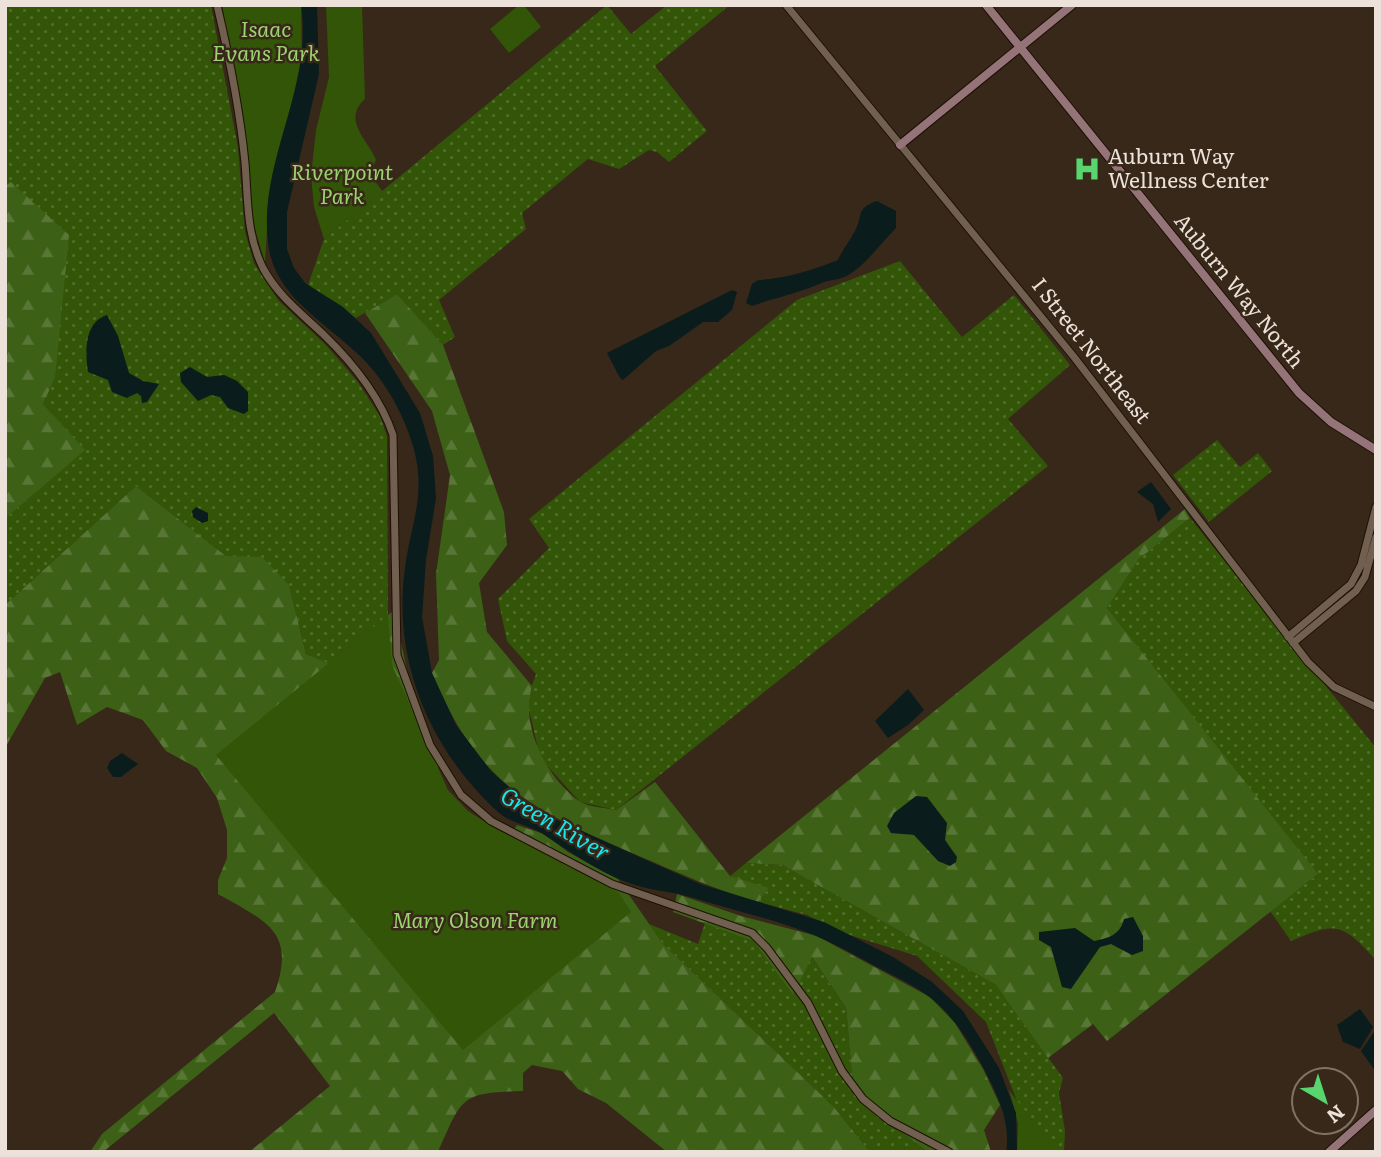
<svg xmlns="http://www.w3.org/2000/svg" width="1381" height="1157" viewBox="0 0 1381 1157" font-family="Literata,serif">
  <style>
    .grass { fill: url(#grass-dots) }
    .forest { fill: url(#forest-firs) }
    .green { fill: #325507 }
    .water { fill: #0b1c1c }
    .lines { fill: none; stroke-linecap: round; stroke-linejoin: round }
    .tertiary-casing { stroke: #1e1004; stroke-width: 9 }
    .secondary-casing { stroke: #1e1004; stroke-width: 10 }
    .tertiary { stroke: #716050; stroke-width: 7 }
    .secondary { stroke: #957479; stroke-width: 8 }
    .labels { text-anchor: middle; stroke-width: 5; stroke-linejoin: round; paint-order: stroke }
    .park-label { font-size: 21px; font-style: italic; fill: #9dd270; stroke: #37281a }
    .poi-label { font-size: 21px; fill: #ece2d9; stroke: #37281a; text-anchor: start }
    .street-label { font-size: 21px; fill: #ece2d9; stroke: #37281a }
    .water-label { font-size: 23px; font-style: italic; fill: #18e6ed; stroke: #37281a }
  </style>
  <defs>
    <pattern id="grass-dots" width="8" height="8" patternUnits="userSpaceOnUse" patternTransform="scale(1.75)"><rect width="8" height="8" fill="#325507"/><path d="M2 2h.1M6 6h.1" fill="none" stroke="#506d2b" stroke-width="1.8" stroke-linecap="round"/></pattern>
    <pattern id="forest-firs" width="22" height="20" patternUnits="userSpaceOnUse" patternTransform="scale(1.75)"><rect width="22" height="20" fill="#3c6015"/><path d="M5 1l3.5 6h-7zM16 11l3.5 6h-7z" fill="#587636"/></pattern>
  </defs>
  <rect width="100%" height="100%" fill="#37281a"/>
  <path class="grass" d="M5,5H211L238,148L245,232L254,263L278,300L326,345L357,381L380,416L387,436L388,615L331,664L306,654L289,585L226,556L136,486L5,605V519L84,450L43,404L55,378L11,183L5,186Z
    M607,5L631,34L667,5H730L655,66L707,131L669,162L657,152L649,150L619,169L588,159L522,213L526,229L439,300L455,337L443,345L397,294L356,318L308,285L324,239Z
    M900,261L962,337L1014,295L1070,365L1008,419L1048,466L616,810L580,802L540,758L527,700L536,674L507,641L498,599L549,548L529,519L797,300Z
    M1217,440L1240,467L1258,453L1272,471L1209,522L1173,475Z
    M1190,518L1376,748V960C1342,923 1337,921 1291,941L1270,911L1317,875L1107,608L1139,559Z
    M746,863L782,865L996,985L1063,1078L1059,1093L1065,1131L1064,1152H1055L1017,1101L986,1022L917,956L840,932L807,915L758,902L768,889L730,876Z
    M705,923L753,941L793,995L811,956L846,1008L854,1097L928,1152H870L833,1106L663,944L649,924L698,944Z"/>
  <path class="forest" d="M11,182L69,235L55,378L43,404L85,450L5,519V186Z
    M397,294L443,345L504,512L507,545L479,583L487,632L532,686C520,726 546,777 579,801C588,807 606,808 616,810L655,782L730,876L769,888L758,902C716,890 679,873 639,856C532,809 480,788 432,673L439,660L436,574L450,475L432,411L365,313Z
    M136,486L226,556L262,557L289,585L306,654L331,664L394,610L415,707L440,766L411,784L502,848L517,825L544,834L568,852L618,879L663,944L833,1106L870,1152H667L606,1103L578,1089L562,1071L532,1065L523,1073V1091C460,1093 463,1096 438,1152H249L330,1086L274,1013L103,1152H90L102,1134L275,992C296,931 267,922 218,894V880L227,858V830L217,798L197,768L166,751L143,720L107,707L77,725L60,672L45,678L5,748V605Z
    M1185,509L1190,518L1139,559L1107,608L1318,874L1107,1041L1093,1024L1048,1058L996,985L782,865L746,863Z
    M677,894L741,916L817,936L930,997L955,1023L983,1069L1000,1105L984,1130L991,1152H928L854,1097L846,1008L812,957L793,995L753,941L673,912Z"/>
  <path class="green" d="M222,5L301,6L302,64L269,199L265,263L253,222L249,161Z
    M326,5H362L365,99C341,120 369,141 376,160L370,174L383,192L324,239L314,207L311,176L316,130L329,77Z
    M519,5H524L541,27L509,53L490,29Z
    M388,615L392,665L448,790L468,811L495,828L619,893L631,912L463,1050L216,755Z
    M1009,1090L1057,1152H1017L1018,1124Z"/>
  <path class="water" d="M301,5H317L319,74L287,212V249L294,268L305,283L343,307L371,333L420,413L433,456L436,498L426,560L422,617L432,673L456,725L491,771L520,797L550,817L700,884L824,922L893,957L932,982L963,1011L999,1068L1016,1113L1017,1152H1006C1011,1123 998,1096 985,1071C973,1048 959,1025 941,1007C923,989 898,978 875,966C853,954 830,941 806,932C770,918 731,910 694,898C672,891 649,891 626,882C597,871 572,853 546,836C531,825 513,825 498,812C430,750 392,661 405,568C411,522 427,495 413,446C404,415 386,382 363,359C331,326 277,299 269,249C255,166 314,90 301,5Z
    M877,201L896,211V228C881,243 867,263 850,274C840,281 828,279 819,284C799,293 774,298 752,306L746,303L752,284L758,280C785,279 813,270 838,260C842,250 850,241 855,231C863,217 855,208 877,201Z
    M732,290L737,292L732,310L718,322H703L669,346L656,351L623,380L620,378L607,353Z
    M107,315L118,336L129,373L143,381L159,384L147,402L142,403L141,396L137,393L127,398L112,392L108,380L88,372C85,353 84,322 107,315Z
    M190,367L207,377L224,375L237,381L248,392V411L244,414L228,408L220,397L211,395L198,401L181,382L180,373Z
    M1151,482L1171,509L1158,522L1153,504L1137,492Z
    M196,507L208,513V521L202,523L193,517L192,511Z
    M908,689L924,710L908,725L888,738L875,721Z
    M122,753L138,764L121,777H113L107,768L110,761Z
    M916,796L927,797L947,823L945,840L957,857L956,862L950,866L938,861L914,835L891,833L887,826L894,813Z
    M1133,917L1143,936V951L1132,955L1111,944L1100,947L1071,989L1062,987L1051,947L1039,940V932L1075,928L1094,941C1109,938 1120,935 1124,919Z
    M1360,1009L1373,1027L1360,1049L1343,1042L1337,1025Z
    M1374,1032L1376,1033V1072L1361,1051Z"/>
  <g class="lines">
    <defs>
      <path id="tertiary" d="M217,5C229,56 240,111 245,163C248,199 246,234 263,268C278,296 301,313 323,334C352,362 380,396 393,435L397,655L430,745L461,795L491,821L612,884L752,933L767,948L808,1003L842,1071L863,1099L890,1121L949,1152
        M786,5L1074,357L1308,662L1334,687L1376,707
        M1288,637L1351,584L1361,565L1376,507
        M1293,643L1356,591L1365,577L1376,537"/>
      <path id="secondary" d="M986,5L1299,393L1331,422L1376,450
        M900,145L1072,5
        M1329,1152L1376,1110"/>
    </defs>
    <use href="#tertiary" class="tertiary-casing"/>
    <use href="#secondary" class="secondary-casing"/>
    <use href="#tertiary" class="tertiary"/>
    <use href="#secondary" class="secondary"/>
  </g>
  <defs>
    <symbol id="hospital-bare" viewBox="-9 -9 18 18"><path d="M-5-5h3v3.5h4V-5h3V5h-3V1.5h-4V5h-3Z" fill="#59d56f" stroke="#37281a" stroke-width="2.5" paint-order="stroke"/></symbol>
  </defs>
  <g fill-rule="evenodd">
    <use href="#hospital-bare" x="1068" y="150" width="38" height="38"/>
  </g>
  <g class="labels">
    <g class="park-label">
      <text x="266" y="37">Isaac<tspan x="266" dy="24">Evans Park</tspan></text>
      <text x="342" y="180">Riverpoint<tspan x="342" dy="24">Park</tspan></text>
      <text x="475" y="928">Mary Olson Farm</text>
    </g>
    <g class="poi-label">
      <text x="1108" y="164">Auburn Way<tspan x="1108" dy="24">Wellness Center</tspan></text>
    </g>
    <g class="street-label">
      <text transform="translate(1239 291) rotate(51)" y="7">Auburn Way North</text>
      <text transform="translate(1091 351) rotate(52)" y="7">I Street Northeast</text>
    </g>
    <g class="water-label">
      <text transform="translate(555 824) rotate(30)" y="8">Green River</text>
    </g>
  </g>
  <rect width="1381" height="1157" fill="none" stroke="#ece2d9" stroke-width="14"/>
  <g transform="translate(1325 1101) rotate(141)"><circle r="33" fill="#37281a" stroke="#7f7266" stroke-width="2"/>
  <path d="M0-5L12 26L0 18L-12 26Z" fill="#59d56f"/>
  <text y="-10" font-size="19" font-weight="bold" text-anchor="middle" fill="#ece2d9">N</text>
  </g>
</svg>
